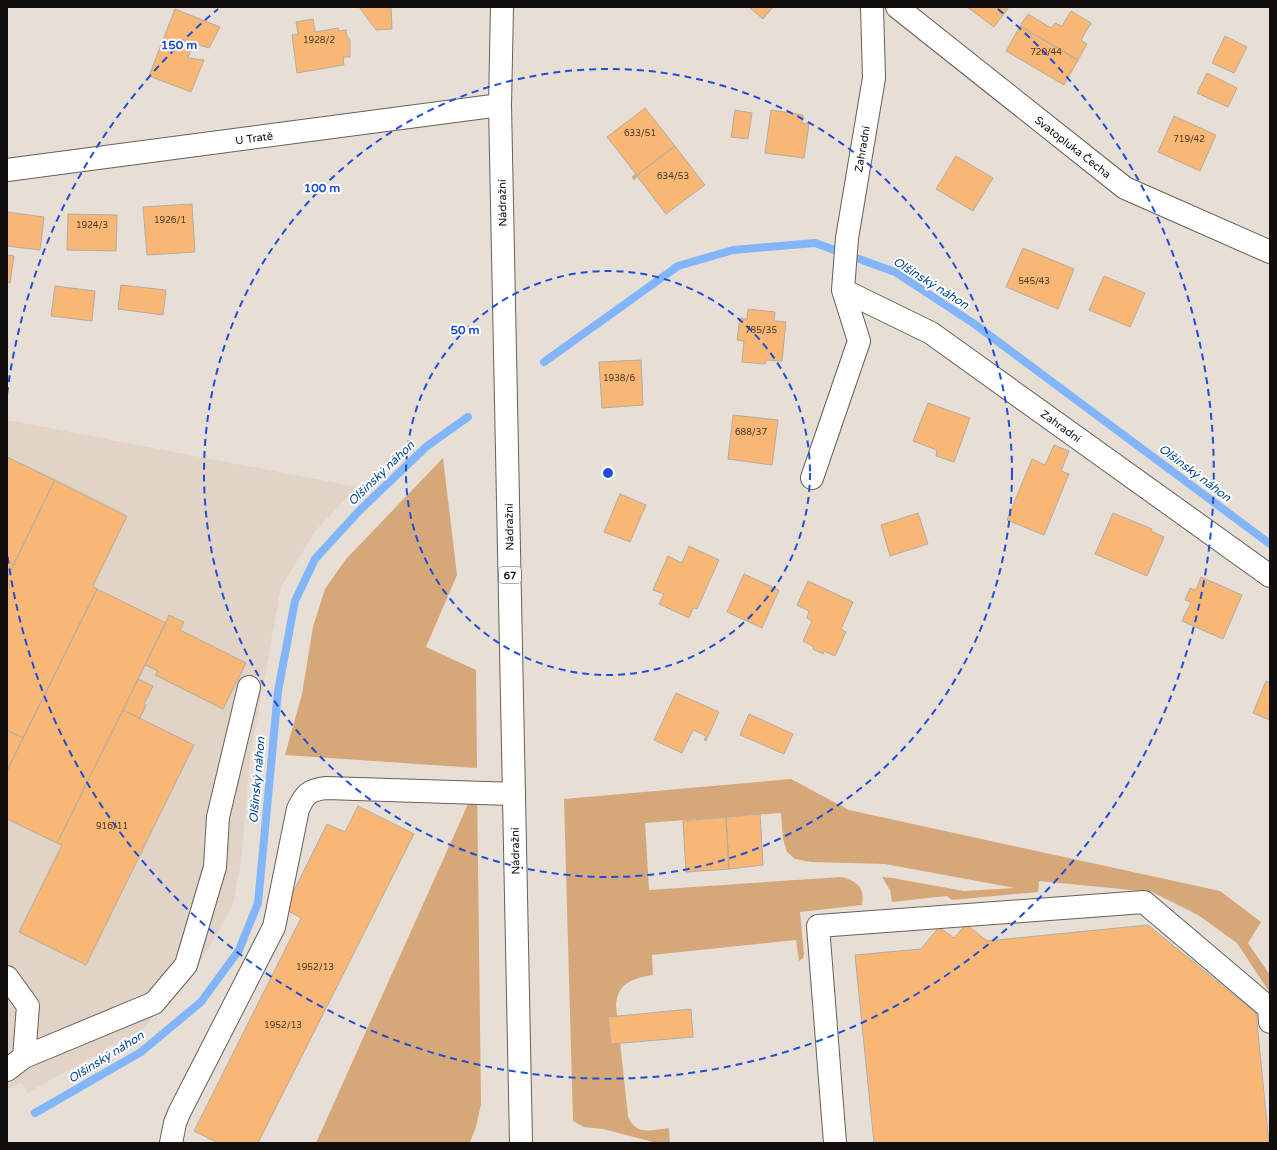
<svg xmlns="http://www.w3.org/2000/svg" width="1277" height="1150" viewBox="0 0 1277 1150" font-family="'Varela Round',sans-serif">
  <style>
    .built { fill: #e1d3c5 }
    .green { fill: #d6a778 }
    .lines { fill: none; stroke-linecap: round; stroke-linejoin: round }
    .stream { stroke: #83b5fb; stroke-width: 8 }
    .building { fill: #f8b774; stroke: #b4aca4 }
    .minor-casing { stroke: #686059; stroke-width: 24 }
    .major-casing { stroke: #686059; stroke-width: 24 }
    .minor { stroke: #fff; stroke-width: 22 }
    .major { stroke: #fff; stroke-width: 22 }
    .ring { fill: none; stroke: #1d4ed8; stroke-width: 2; stroke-dasharray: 7 5 }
    .labels { text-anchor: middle; stroke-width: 4; stroke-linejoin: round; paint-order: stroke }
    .number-label { font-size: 9px; fill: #4b3825 }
    .shield { fill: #fff; stroke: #585654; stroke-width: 1 }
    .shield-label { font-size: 10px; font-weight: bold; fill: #110e0b }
    .street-label { font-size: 11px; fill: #110e0b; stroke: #fff }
    .water-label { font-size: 12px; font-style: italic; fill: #024897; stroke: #fff }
    .centre { fill: #1d4ed8; stroke: #fff; stroke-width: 2 }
    .ring-label { font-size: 12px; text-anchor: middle; font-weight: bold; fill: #1d4ed8; stroke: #fff; stroke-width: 4; stroke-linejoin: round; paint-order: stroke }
  </style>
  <rect width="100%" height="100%" fill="#e7ded6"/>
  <path class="built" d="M7,420L357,487L316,530L281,587L250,758L241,862L232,908L203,957L144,1028L27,1093L22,1083L7,1089Z"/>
  <path class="green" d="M443,458L457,575L426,647L476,670L477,768L285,755L302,694L313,627L325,589L346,559Z
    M791,779L849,810L1220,891L1261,922L1248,943L1270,975V993L1237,943L1198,915L1152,892L1039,881L1038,892L952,900L947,896L892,902L890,890L882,877L892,878L964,891L1015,888L885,864L811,862L795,859L787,852L783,839L781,813L645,823L649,890L841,877C857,881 865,887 862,905L800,912L804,954L803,958L799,961L796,940L652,955L653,975C634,978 618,982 616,1005L628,1116C635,1136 652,1130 669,1128L670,1143H657L603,1129L584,1127L573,1121L564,799Z
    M477,784L481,1104L476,1127L470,1142L469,1143H316Z"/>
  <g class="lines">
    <path class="stream" d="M544,362L678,266L733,250L815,243L895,272L973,323L1270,544
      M35,1113L141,1052L201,1002L239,950L258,903L278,691L295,601L315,559L359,511L427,446L468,417"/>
  </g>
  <path class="building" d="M359,7H391L392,29L376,30Z
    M749,7H773L763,19Z
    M967,7H1009L994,27Z
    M175,9L220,27L209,48L193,43L188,58L204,60L191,92L149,76Z
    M1071,11L1091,23L1081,40L1087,44L1078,60L1020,26L1028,14L1051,28L1055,23L1062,26Z
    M313,19L315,32L338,28L339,31L346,30L347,36L350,40V57H343L344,65L297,73L292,35L298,34L296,22Z
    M1020,26L1078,60L1064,85L1006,51Z
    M1225,36L1247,47L1234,73L1212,63Z
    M1207,73L1237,88L1228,107L1197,93Z
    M645,108L675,146L633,178L632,177L636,174L607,137Z
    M735,110L752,113L748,139L731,137Z
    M771,110L803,115L802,123L809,124L804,158L765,153Z
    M1174,116L1216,135L1200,171L1158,152Z
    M675,146L705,185L666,214L637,176L634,180L633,178Z
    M956,156L993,178L973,211L936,189Z
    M192,204L195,252L147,255L143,207Z
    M7,212L44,217L40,250L7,246Z
    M68,214L117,215L116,251L67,250Z
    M1023,248L1074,269L1058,309L1006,287Z
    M7,255L14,256L10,283L7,282Z
    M1104,276L1145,293L1130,327L1089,310Z
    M121,285L166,290L163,315L118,309Z
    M55,286L95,291L92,321L51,316Z
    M748,309L775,312L774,321L786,322L782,361L766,360L765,364L742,362L744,341L737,340L740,318L747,319Z
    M641,360L643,405L602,408L599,362Z
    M928,403L970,418L954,462L936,456L937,450L913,441Z
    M733,415L778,420L772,465L728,459Z
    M1054,445L1069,451L1061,471L1069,474L1044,535L1007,520L1032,459L1045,465Z
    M7,457L55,480L7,578Z
    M55,480L127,516L93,586L97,589L23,738L7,730V578Z
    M620,494L646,505L630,542L604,532Z
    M918,513L928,544L890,556L881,525Z
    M1113,513L1152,529L1151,531L1164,537L1147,576L1095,554Z
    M689,546L719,560L697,609L693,608L689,618L659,604L664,594L653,590L668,556L682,563Z
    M744,574L779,590L762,628L727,612Z
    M1201,577L1242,595L1223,639L1182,621L1191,602L1185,600L1190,588L1196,590Z
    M808,581L853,602L841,629L846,632L835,656L824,651L823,654L813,649L814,647L803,641L812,621L807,618L809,611L797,605Z
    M97,589L166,623L57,843L7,819V771Z
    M169,615L184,622L180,630L246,663L223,709L155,675L158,671L145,665Z
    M138,679L153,686L144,704L146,705L140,718L123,710Z
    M1266,681L1270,683L1269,720L1253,713Z
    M676,693L719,712L706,741L704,740L706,736L693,730L682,753L654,740Z
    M123,710L194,745L86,965L19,932L62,845L57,843Z
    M749,714L793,734L784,754L740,735Z
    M7,730L23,738L7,771Z
    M358,806L414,834L258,1143H218L194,1131L301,918L285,909L327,824L345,832Z
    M760,814L763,865L729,869L726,817Z
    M726,817L729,869L686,872L683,821Z
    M966,924L987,941L1148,925L1256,1013L1269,1143H874L855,955L921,949L939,927L954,938Z
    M691,1009L693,1037L611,1044L608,1017Z"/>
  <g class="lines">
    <defs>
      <path id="minor" d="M897,7L1125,188L1270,252
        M7,170L500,105
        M843,290L931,333L1270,576
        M812,478L859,341L843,290L847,238L874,78L872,7
        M7,977L28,1006L24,1057
        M7,1070L24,1057L154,1003L186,965L215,867L218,817L249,687
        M171,1143L175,1123L179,1113L274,927L298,809C305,794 309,790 326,788L514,794
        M835,1143L818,926L1144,902L1269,1008L1270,1022"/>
      <path id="major" d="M502,7L500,105L521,1143"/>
    </defs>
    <use href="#minor" class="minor-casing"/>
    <use href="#major" class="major-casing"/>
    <use href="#minor" class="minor"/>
    <use href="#major" class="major"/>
  </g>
  <g class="ring">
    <circle cx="608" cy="473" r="202"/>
    <circle cx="608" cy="473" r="404"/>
    <path d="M7 394A606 606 0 0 1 218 9M998 9A606 606 0 1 1 7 552"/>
  </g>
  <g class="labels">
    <g class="number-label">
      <text x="319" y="43">1928/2</text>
      <text x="1046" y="55">720/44</text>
      <text x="640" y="136">633/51</text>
      <text x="1189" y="142">719/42</text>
      <text x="673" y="179">634/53</text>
      <text x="170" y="223">1926/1</text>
      <text x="92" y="228">1924/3</text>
      <text x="1034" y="284">545/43</text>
      <text x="761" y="333">785/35</text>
      <text x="619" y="381">1938/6</text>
      <text x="751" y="435">688/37</text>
      <text x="112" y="829">916/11</text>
      <text x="315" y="970">1952/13</text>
      <text x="283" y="1028">1952/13</text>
    </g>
    <rect class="shield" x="499" y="567" width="22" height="16" rx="3"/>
    <g class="shield-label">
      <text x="510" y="579">67</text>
    </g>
    <g class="street-label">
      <text transform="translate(254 138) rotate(-8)" y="4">U Tratě</text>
      <text transform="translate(1073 147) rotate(38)" y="4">Svatopluka Čecha</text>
      <text transform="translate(862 149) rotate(-80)" y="4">Zahradní</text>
      <text transform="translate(502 203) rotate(-91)" y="4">Nádražní</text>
      <text transform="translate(1061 426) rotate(36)" y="4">Zahradní</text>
      <text transform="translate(509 527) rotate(-91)" y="4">Nádražní</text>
      <text transform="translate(515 851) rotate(-91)" y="4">Nádražní</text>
    </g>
    <g class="water-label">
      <text transform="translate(931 283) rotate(32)" y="4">Olšinský náhon</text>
      <text transform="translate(381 473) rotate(-44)" y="4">Olšinský náhon</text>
      <text transform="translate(1195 473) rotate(37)" y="4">Olšinský náhon</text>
      <text transform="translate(257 780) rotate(-85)" y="4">Olšinský náhon</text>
      <text transform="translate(106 1057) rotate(-32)" y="4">Olšinský náhon</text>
    </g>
  </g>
  <circle cx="608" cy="473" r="6" class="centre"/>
  <g class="ring-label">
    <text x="179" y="49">150 m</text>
    <text x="322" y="192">100 m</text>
    <text x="465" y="334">50 m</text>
  </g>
  <rect width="1277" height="1150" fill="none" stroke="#110e0b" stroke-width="16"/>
</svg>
